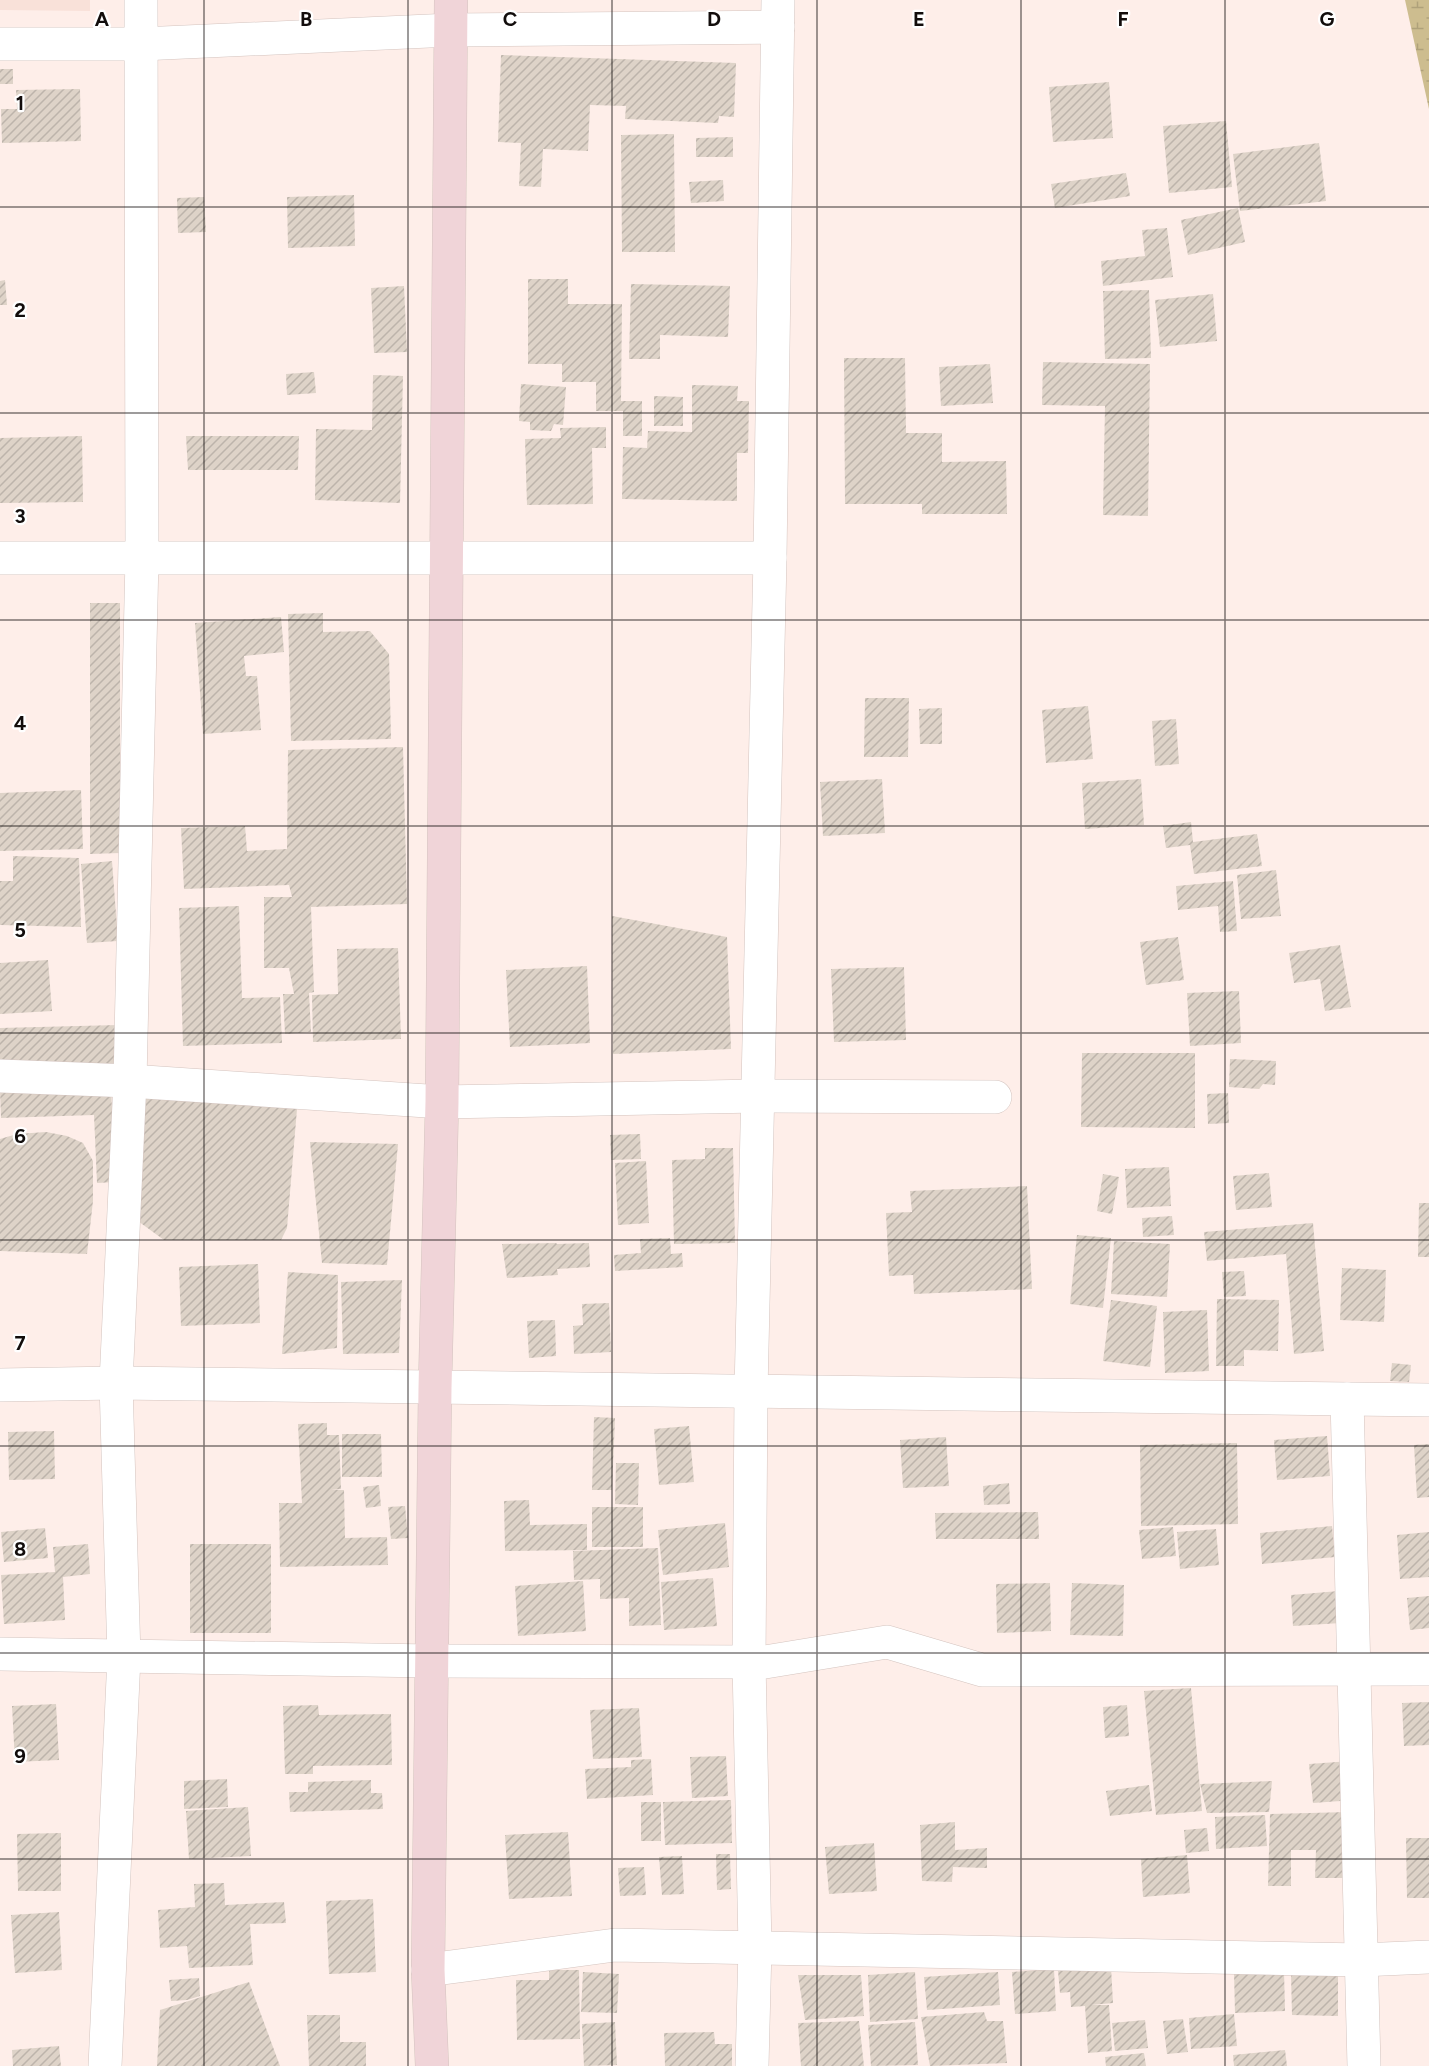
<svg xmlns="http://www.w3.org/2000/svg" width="1429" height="2066" viewBox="0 0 1429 2066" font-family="Figtree,sans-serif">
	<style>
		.built { fill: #f9e1d9 }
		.wetland { fill: url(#wetland-marsh) }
		.building { fill: url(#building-hatch) }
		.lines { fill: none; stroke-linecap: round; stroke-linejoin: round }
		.minor-casing { stroke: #d4c4bf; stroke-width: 34 }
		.secondary-casing { stroke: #d4c4bf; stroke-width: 34 }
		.minor { stroke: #fff; stroke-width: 33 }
		.secondary { stroke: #f0d4d8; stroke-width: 33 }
		.grid { fill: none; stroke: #120d0c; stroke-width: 1.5; stroke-opacity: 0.55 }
		.grid-label { font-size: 20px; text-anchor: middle; font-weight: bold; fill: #120d0c; stroke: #fff; stroke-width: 4.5; stroke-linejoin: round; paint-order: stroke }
	</style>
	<defs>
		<pattern id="wetland-marsh" width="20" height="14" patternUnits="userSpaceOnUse" patternTransform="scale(1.5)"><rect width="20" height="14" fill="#cdbd8f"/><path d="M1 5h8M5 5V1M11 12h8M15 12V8" fill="none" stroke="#afa17a"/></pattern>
		<pattern id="building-hatch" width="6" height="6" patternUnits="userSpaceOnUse" patternTransform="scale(1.5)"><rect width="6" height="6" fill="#ded3c8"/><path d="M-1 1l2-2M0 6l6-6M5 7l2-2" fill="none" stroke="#bdb4ab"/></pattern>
	</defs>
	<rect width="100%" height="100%" fill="#feeee9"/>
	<polygon class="built" points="0,0 90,0 90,11 0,10"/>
	<polygon class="wetland" points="1405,0 1429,0 1429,109"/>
	<g class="building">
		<polygon points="501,55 736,63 734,117 719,116 718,123 625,119 626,106 590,105 588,151 543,149 541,187 519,186 521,143 498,142"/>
		<rect x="0" y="69" width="13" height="15"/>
		<polygon points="1109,82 1113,138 1053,142 1049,87"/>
		<polygon points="80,89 81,141 2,143 1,109 17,109 16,90"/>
		<polygon points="1226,121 1232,187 1169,193 1163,126"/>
		<polygon points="674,134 675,252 622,252 621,135"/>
		<polygon points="733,137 733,157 696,157 696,138"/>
		<polygon points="1319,143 1326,201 1240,211 1233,154"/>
		<polygon points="1126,173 1130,196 1055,208 1051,184"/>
		<polygon points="723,180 724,201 691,203 689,182"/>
		<polygon points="354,195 355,246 288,248 287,197"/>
		<polygon points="204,197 206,232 178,233 177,198"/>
		<polygon points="1238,208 1245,242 1188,255 1181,220"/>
		<polygon points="1167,228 1173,277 1103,286 1101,261 1145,256 1142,230"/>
		<polygon points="528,279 568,279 568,304 622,304 621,401 642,401 642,436 623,436 623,411 596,411 596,382 562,382 562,364 528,364"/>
		<polygon points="5,280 7,305 0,305 0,281"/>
		<polygon points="631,284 730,286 728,337 660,335 660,359 629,359"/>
		<polygon points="404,286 407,352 374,353 371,288"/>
		<polygon points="1149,290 1151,358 1105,359 1103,291"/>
		<polygon points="1213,294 1217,341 1160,347 1155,300"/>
		<polygon points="844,358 905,358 906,433 942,433 942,462 1006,461 1007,514 922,514 922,504 845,504"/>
		<polygon points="1043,362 1150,364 1148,516 1103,515 1105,406 1042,405"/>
		<polygon points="990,364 993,403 941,406 939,367"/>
		<polygon points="314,372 316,393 287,395 286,374"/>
		<polygon points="373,375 403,376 400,503 315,500 316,429 372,430"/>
		<polygon points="521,384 566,387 563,425 554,424 551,431 530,430 530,422 519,421"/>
		<polygon points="692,385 738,386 737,401 749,401 748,453 737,453 737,501 622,499 623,447 647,448 648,431 692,432"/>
		<polygon points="654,396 683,397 683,426 654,426"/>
		<polygon points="606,427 606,448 592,448 593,504 527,505 525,439 561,438 560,428"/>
		<polygon points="82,436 83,502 0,503 0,438"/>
		<polygon points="186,436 299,436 298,470 188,470"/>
		<polygon points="90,603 120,603 120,853 90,854"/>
		<polygon points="323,613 323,632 370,631 389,654 391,739 291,741 288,614"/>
		<polygon points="281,617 284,652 244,656 246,676 257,676 261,730 203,734 195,623"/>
		<polygon points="865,698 909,698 908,757 864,757"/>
		<polygon points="1088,706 1093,759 1046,763 1042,710"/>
		<polygon points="942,708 942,744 920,744 919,709"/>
		<polygon points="1176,719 1179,764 1155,766 1152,721"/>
		<polygon points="403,747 407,904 311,907 314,992 309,993 311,1032 285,1034 283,994 294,994 289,968 264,968 264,897 292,897 289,885 184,889 181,828 245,826 247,851 287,849 288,750"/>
		<polygon points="882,779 885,833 823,836 820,782"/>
		<polygon points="1141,779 1144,825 1085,829 1082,783"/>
		<polygon points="81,790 83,849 0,851 0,793"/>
		<polygon points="1191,822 1193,842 1257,834 1262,866 1194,874 1190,845 1166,848 1163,826"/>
		<polygon points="13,856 79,858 81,927 0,925 0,881 13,881"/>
		<polygon points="112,861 118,941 87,943 81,864"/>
		<polygon points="1276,870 1281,916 1241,919 1237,875"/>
		<polygon points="1233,881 1237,931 1220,932 1218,906 1178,910 1176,886"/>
		<polygon points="239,906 242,998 280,997 282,1043 183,1046 179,908"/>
		<polygon points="612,916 727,937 731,1049 613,1054"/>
		<polygon points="1178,937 1184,980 1146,985 1140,942"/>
		<polygon points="1340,945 1351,1007 1325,1011 1320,979 1294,983 1289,953"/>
		<polygon points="398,948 401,1039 313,1042 312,995 338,994 337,949"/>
		<polygon points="48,960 52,1011 0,1014 0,963"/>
		<polygon points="587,966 590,1043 510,1047 506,970"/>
		<polygon points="904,967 906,1040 834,1042 831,969"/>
		<polygon points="1239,991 1241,1043 1190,1046 1187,993"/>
		<polygon points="118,1025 118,1065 0,1067 0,1028"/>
		<polygon points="1082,1053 1195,1053 1195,1128 1081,1127"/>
		<polygon points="1230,1059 1276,1061 1275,1085 1263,1084 1259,1089 1229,1087"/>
		<polygon points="111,1086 115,1182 97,1183 94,1115 1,1118 0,1090"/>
		<polygon points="1228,1093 1229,1123 1208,1124 1207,1094"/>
		<polygon points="141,1096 297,1109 287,1228 281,1240 164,1240 131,1216"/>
		<polygon points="46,1132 67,1136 83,1143 93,1161 93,1201 87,1254 0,1251 0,1139 17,1134"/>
		<polygon points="640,1134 641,1159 611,1160 610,1135"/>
		<polygon points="310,1142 398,1144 387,1265 322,1263"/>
		<polygon points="705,1148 733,1148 735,1243 674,1244 672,1160 705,1159"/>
		<polygon points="646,1161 649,1223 618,1225 615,1163"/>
		<polygon points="1169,1167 1171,1206 1127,1208 1125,1169"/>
		<polygon points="1269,1173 1272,1207 1236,1210 1233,1176"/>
		<polygon points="1103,1174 1119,1177 1112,1214 1097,1211"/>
		<polygon points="1027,1186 1032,1289 914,1294 913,1275 889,1276 886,1213 912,1212 910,1191"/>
		<polygon points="1419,1203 1429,1203 1429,1257 1418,1257"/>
		<polygon points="1172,1216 1174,1235 1143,1237 1142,1218"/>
		<polygon points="1313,1223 1324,1351 1294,1354 1286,1254 1207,1261 1204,1232"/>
		<polygon points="1077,1235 1111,1238 1103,1308 1070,1304"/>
		<polygon points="670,1238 671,1254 682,1253 683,1267 615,1271 614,1255 641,1253 640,1239"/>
		<polygon points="1114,1241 1170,1244 1167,1297 1111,1294"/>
		<polygon points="557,1243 556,1244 589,1243 590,1267 557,1269 558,1275 507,1278 502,1244"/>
		<polygon points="258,1264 260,1323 181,1326 179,1267"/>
		<polygon points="1342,1268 1386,1270 1384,1322 1340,1320"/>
		<polygon points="1244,1271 1246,1296 1224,1297 1222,1272"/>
		<polygon points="288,1272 338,1275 337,1348 282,1354"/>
		<polygon points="402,1280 399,1353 343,1354 341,1282"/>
		<polygon points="1217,1299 1279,1300 1278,1351 1244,1350 1244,1366 1216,1366"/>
		<polygon points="1111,1300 1157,1306 1150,1367 1103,1361"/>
		<polygon points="609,1303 611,1352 574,1354 573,1326 583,1325 582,1304"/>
		<polygon points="1207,1310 1209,1371 1165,1373 1163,1312"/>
		<polygon points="555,1320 556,1356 529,1358 527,1321"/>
		<polygon points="1392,1363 1411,1365 1409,1382 1390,1381"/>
		<polygon points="594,1417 615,1418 612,1490 592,1490"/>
		<polygon points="327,1423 327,1435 339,1435 341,1489 331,1490 344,1490 345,1538 387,1537 388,1565 280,1567 279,1503 302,1503 298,1424"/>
		<polygon points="689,1426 694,1482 659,1485 654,1429"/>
		<polygon points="54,1431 55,1479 9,1480 8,1432"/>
		<polygon points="342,1434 381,1434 382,1477 342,1477"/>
		<polygon points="1327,1436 1330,1476 1277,1480 1274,1440"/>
		<polygon points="946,1437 949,1486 903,1488 900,1440"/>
		<polygon points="1237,1443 1238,1524 1141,1526 1140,1445"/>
		<polygon points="1429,1444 1429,1497 1417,1498 1414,1445"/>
		<polygon points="616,1463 639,1463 638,1505 615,1504"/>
		<polygon points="1009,1483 1010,1504 984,1505 983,1486"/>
		<polygon points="379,1485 381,1506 366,1508 363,1487"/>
		<polygon points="529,1500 530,1525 587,1524 587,1550 505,1551 504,1501"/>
		<polygon points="405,1506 408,1538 391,1539 388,1507"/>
		<rect x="592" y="1507" width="51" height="40"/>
		<polygon points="1038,1512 1039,1539 936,1539 935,1513"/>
		<polygon points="725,1523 729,1567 663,1575 658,1530"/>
		<polygon points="1332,1526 1335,1557 1262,1564 1260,1533"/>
		<polygon points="1173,1527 1176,1556 1142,1559 1139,1530"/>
		<polygon points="45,1528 48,1558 4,1562 1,1532"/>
		<polygon points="1216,1529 1219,1565 1180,1569 1177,1532"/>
		<polygon points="1429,1532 1429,1577 1400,1579 1397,1535"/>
		<polygon points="88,1544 90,1574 63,1577 65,1620 4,1624 1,1575 55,1572 53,1547"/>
		<rect x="190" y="1544" width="81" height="89"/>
		<polygon points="658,1548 661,1625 629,1626 629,1598 600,1599 600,1579 574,1580 573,1551"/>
		<polygon points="713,1578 717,1626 664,1630 661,1582"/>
		<polygon points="583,1581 586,1631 518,1636 515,1586"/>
		<polygon points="1050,1583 1051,1631 997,1633 996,1584"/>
		<polygon points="1072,1583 1124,1585 1123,1636 1070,1635"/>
		<polygon points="1339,1591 1341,1623 1293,1626 1291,1595"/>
		<polygon points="1429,1596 1429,1628 1410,1630 1407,1598"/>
		<polygon points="1191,1688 1202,1811 1156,1815 1144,1691"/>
		<polygon points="1429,1702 1429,1745 1404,1746 1402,1703"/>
		<polygon points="56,1704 59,1760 15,1762 12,1706"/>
		<polygon points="318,1705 319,1715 391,1714 392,1765 313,1766 313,1774 285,1774 283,1706"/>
		<polygon points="1127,1705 1129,1736 1105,1738 1103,1707"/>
		<polygon points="639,1708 642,1757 593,1759 590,1710"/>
		<polygon points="726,1756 728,1796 692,1798 690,1757"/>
		<polygon points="651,1759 653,1795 587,1799 585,1769 631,1767 631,1760"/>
		<polygon points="1351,1761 1354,1800 1313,1803 1309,1764"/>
		<polygon points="227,1779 228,1807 184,1809 184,1781"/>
		<polygon points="371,1780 371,1793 382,1793 383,1809 290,1812 289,1792 308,1792 308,1782"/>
		<polygon points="1272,1781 1269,1812 1207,1813 1200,1784"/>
		<polygon points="1149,1785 1152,1811 1110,1816 1106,1791"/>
		<polygon points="731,1800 732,1843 665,1845 663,1802"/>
		<rect x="641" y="1802" width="20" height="39"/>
		<polygon points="248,1807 251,1856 189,1859 186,1811"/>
		<polygon points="1349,1812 1349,1878 1315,1878 1316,1850 1291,1850 1291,1886 1268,1886 1270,1814"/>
		<polygon points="1265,1815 1267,1846 1216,1849 1215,1817"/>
		<polygon points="955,1822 955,1850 987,1848 987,1868 953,1867 952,1882 922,1881 920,1825"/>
		<polygon points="1207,1828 1209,1851 1186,1853 1184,1830"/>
		<polygon points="568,1832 572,1896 509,1899 505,1835"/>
		<polygon points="61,1833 61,1891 18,1891 17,1834"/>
		<polygon points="1406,1838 1429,1838 1429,1898 1407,1898"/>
		<polygon points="874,1843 877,1891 829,1894 825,1847"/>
		<polygon points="716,1854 730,1854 731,1889 717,1890"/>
		<polygon points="1187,1855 1190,1893 1143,1897 1141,1859"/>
		<polygon points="682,1856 684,1894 662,1895 659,1857"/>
		<polygon points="644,1867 646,1895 620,1896 618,1868"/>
		<polygon points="224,1883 225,1905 284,1902 286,1923 250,1924 253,1965 189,1968 187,1946 160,1948 158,1910 195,1907 194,1884"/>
		<polygon points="373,1899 376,1972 329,1974 326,1901"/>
		<polygon points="59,1912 62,1970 15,1973 11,1915"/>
		<polygon points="1111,1967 1113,2003 1091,2005 1109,2005 1112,2051 1088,2053 1085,2006 1071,2007 1070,1992 1060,1993 1058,1971"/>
		<polygon points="1054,1969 1056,2011 1015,2014 1012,1972"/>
		<polygon points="549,1970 579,1970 580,2039 517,2040 516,1980 549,1980"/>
		<polygon points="1284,1971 1285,2011 1235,2013 1234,1972"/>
		<polygon points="583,1972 619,1974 617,2013 581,2012"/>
		<polygon points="915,1972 918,2019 870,2022 868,1975"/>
		<polygon points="998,1972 1000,2005 927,2010 924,1977"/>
		<polygon points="1291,1974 1338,1974 1338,2016 1292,2015"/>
		<polygon points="798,1975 861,1975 864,2016 805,2020"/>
		<polygon points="199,1978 200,1996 187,2000 171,2001 169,1980"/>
		<polygon points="249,1982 280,2066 157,2066 160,2010"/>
		<polygon points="984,2012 987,2021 1003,2021 1007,2063 930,2066 921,2017"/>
		<polygon points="1234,2014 1237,2046 1191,2049 1189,2018"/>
		<polygon points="307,2015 340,2015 340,2042 366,2042 366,2066 309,2066"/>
		<polygon points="1183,2019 1188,2052 1167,2054 1163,2021"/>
		<polygon points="1145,2020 1148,2048 1115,2051 1112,2023"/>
		<polygon points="859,2021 864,2066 801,2066 798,2023"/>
		<polygon points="615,2022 617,2065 584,2066 582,2024"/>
		<polygon points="915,2022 918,2065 871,2066 868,2025"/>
		<polygon points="714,2032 715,2044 732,2044 732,2066 665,2066 664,2033"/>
		<polygon points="59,2046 61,2066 13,2066 12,2050"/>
		<polygon points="1285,2050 1287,2066 1234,2066 1233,2055"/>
		<polygon points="1144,2053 1146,2066 1106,2066 1105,2057"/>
	</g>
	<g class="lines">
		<g class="minor-casing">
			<g id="minor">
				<polyline points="0,44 141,44 451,30 778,27"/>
				<polyline points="0,558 770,558"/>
				<polyline points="0,1076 130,1081 442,1102 758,1096 995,1097"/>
				<polyline points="0,1385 116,1383 1429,1400"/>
				<polyline points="1347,1399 1364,2066"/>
				<polyline points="0,1654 431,1661 765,1662 887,1642 982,1670 1429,1669"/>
				<polyline points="428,1970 615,1945 1361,1960 1429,1957"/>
				<polyline points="105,2066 124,1657 116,1383 130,1081 142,558 141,0"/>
				<polyline points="752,2066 755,1947 749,1662 751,1392 770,558 778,0"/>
			</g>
		</g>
		<g class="secondary-casing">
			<polyline id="secondary" points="432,2066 428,1970 435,1388 442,1102 451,0"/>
		</g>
		<use href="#minor" class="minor"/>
		<use href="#secondary" class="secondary"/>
	</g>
	<path class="grid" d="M 204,0 L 204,2066M 408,0 L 408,2066M 612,0 L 612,2066M 817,0 L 817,2066M 1021,0 L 1021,2066M 1225,0 L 1225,2066M 0,207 L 1429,207M 0,413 L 1429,413M 0,620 L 1429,620M 0,826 L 1429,826M 0,1033 L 1429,1033M 0,1240 L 1429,1240M 0,1446 L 1429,1446M 0,1653 L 1429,1653M 0,1859 L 1429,1859"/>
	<g class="grid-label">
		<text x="102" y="26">A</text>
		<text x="306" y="26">B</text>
		<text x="510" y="26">C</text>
		<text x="714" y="26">D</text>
		<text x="919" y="26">E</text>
		<text x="1123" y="26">F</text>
		<text x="1327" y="26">G</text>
		<text x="20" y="110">1</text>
		<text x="20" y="317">2</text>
		<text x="20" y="523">3</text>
		<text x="20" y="730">4</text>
		<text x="20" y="937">5</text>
		<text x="20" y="1143">6</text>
		<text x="20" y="1350">7</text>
		<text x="20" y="1556">8</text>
		<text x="20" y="1763">9</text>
	</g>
</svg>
